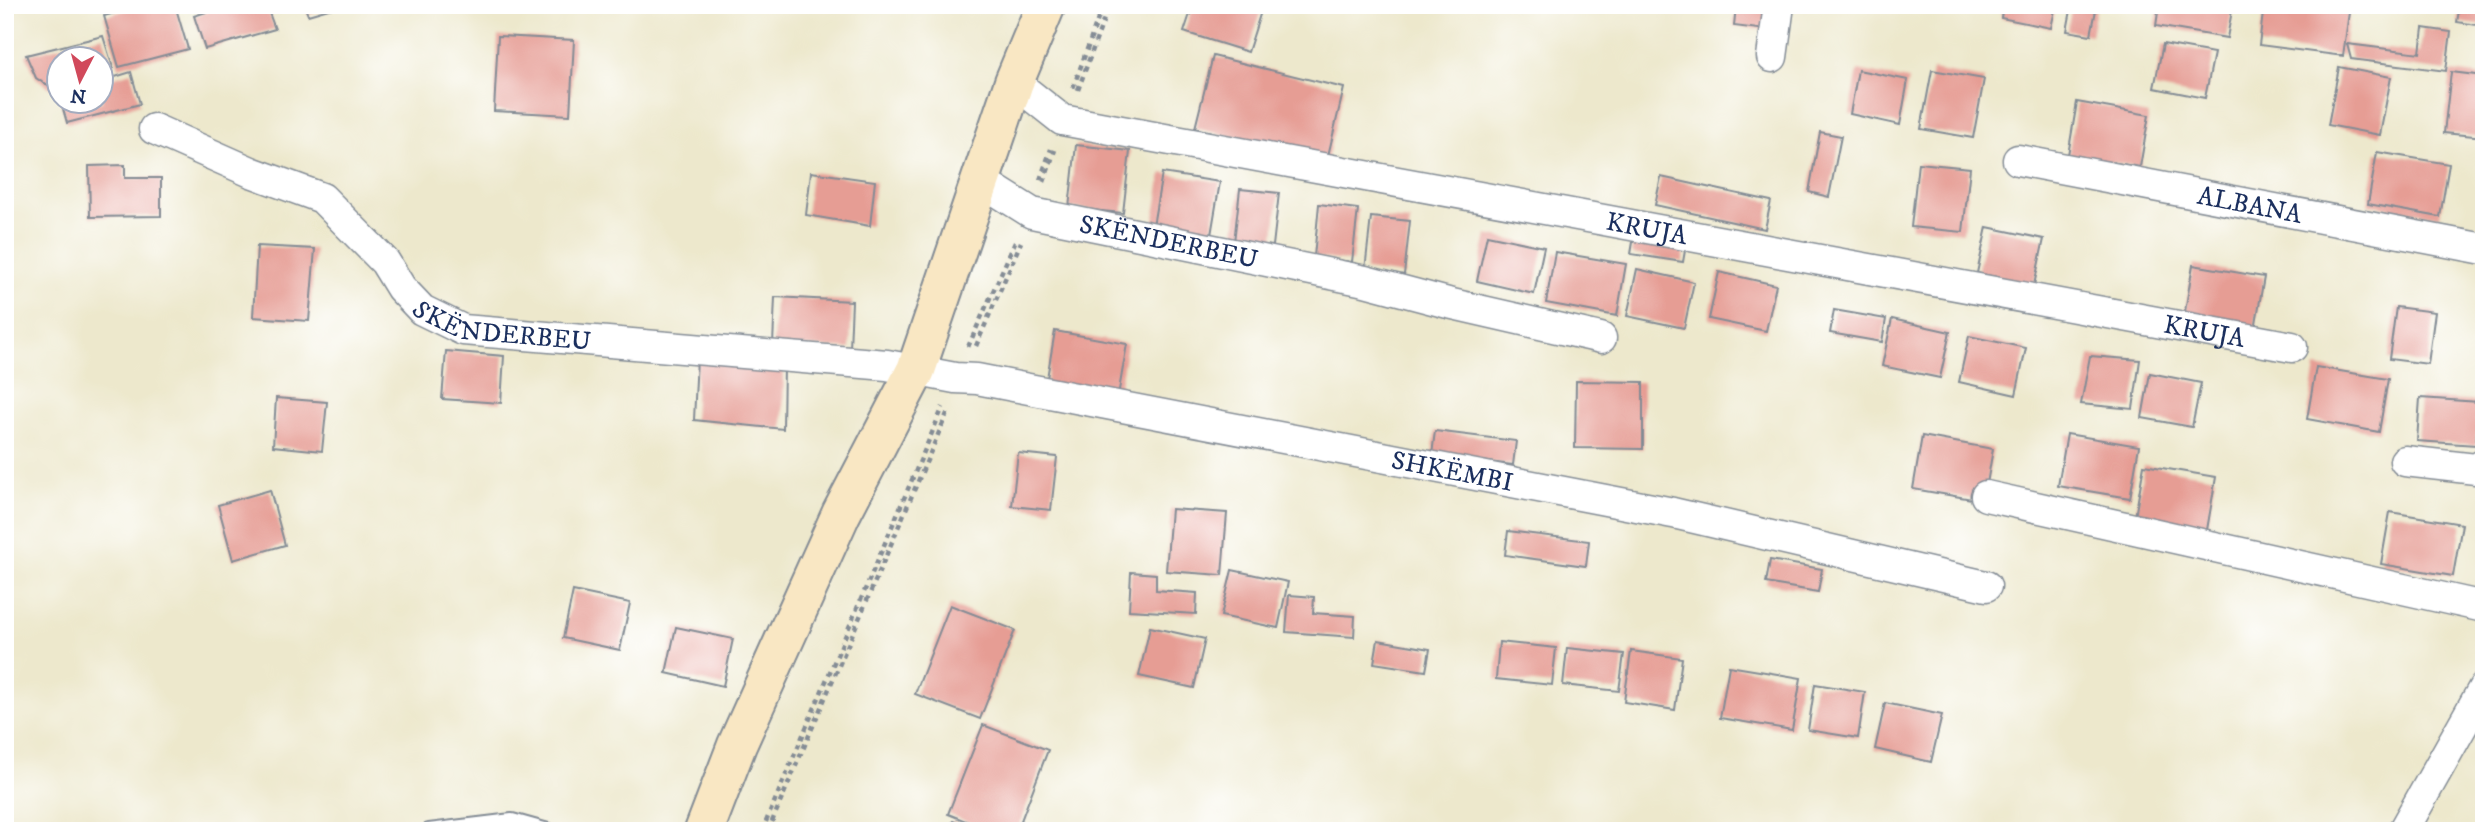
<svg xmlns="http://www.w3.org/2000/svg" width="2489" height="836" viewBox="0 0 2489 836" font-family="'IM FELL DW Pica',serif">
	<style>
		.building { fill: #e69d94 }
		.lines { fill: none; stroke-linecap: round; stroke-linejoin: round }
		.lane-casing { stroke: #848c95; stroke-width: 18 }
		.street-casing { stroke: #848c95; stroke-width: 33 }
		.secondary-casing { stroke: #848c95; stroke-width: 42 }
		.path { stroke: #848c95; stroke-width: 4.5; stroke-dasharray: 5 5; stroke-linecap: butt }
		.lane { stroke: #fff; stroke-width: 14 }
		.street { stroke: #fff; stroke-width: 30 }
		.secondary { stroke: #f9e7c3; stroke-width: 38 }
		.labels { text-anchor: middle; stroke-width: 7; stroke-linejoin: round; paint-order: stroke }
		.street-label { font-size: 26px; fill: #1b2f5e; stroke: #fff }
	</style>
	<rect width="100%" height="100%" fill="#fff"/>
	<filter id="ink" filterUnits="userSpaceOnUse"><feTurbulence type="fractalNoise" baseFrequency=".0143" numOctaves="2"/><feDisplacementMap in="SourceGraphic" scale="14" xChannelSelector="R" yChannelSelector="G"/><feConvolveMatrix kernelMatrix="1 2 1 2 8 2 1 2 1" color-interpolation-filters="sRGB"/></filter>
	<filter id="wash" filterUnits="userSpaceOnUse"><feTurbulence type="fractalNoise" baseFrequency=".00686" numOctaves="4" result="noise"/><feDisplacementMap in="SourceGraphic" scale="28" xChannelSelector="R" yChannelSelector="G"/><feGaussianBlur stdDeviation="1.57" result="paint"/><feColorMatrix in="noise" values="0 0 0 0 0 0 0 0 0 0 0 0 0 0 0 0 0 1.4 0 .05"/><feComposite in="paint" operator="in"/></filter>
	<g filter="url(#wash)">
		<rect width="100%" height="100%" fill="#ede8cc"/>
		<g id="blocks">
			<g class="building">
				<polygon points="144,5 175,5 188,49 119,67 104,16"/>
				<polygon points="227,5 266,5 275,29 205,49 194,16"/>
				<polygon points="304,5 339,5 339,6 308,15"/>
				<polygon points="1193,5 1263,5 1248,52 1184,32"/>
				<polygon points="1736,5 1769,5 1766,30 1734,26"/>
				<polygon points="2003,5 2056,5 2051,28 2001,18"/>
				<polygon points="2072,5 2097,5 2091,35 2067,31"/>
				<polygon points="2159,5 2233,5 2227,38 2156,26"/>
				<polygon points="2264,5 2350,5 2343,56 2259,45"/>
				<polygon points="2460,5 2484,5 2484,26 2457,22"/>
				<polygon points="2423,28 2451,32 2446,71 2351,59 2347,44 2420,53"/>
				<polygon points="103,36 113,68 102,74 102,60 60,60 60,94 36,78 26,55"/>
				<polygon points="498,36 574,40 570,115 494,111"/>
				<polygon points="2163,44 2214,53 2205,98 2154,88"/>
				<polygon points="1213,56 1344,88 1327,160 1195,128"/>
				<polygon points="2339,67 2391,77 2380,135 2328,125"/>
				<polygon points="1858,70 1908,80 1900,125 1850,114"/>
				<polygon points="1932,70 1984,79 1973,138 1921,129"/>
				<polygon points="131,72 140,104 67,123 61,102 102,102 102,81"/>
				<polygon points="2451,72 2484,76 2484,137 2444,133"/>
				<polygon points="2077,102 2149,115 2140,167 2068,155"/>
				<polygon points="1820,132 1841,136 1829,197 1809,192"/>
				<polygon points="1076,145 1130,151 1123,213 1069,208"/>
				<polygon points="2377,152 2449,164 2440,217 2368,204"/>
				<polygon points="1918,163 1970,168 1963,232 1911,227"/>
				<polygon points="125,165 125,178 161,178 161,216 90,217 89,166"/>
				<polygon points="811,172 875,181 870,226 806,215"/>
				<polygon points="1162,173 1220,182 1211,235 1153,226"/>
				<polygon points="1661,177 1771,201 1765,229 1655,205"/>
				<polygon points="1240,189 1279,193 1273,246 1234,242"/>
				<polygon points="1319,204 1358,209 1352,262 1314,257"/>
				<polygon points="1371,217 1410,221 1404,275 1365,270"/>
				<polygon points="1987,227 2044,239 2034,285 1977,273"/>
				<polygon points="1635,230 1687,239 1683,262 1631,254"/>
				<polygon points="1487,235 1544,247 1534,294 1477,281"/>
				<polygon points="257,246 315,249 309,321 253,317"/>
				<polygon points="1555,252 1626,264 1617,316 1546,303"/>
				<polygon points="2193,265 2264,277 2255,329 2184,317"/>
				<polygon points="1637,269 1694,282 1684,328 1627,316"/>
				<polygon points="1719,272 1776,285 1766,331 1709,319"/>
				<polygon points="775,297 852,301 850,349 773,345"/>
				<polygon points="2396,307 2435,312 2428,364 2389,359"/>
				<polygon points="1834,310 1886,319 1882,342 1830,333"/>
				<polygon points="1892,319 1950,332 1940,378 1882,366"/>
				<polygon points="1055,331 1127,344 1118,396 1046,384"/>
				<polygon points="1969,336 2026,348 2016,395 1959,382"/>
				<polygon points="446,351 504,356 501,403 442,399"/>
				<polygon points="2090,356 2140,360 2133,409 2081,404"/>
				<polygon points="697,358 784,365 783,429 694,420"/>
				<polygon points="2316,367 2388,379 2379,432 2307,419"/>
				<polygon points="2150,373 2201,383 2192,427 2142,418"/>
				<polygon points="1576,381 1643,382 1643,449 1575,448"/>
				<polygon points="276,398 327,402 322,451 273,446"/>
				<polygon points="2420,398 2479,402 2476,445 2417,441"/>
				<polygon points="1435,431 1516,441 1513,465 1432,455"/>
				<polygon points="2067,434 2139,446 2130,498 2058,486"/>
				<polygon points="1922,436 1993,449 1984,501 1913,489"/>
				<polygon points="1018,453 1057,457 1051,510 1012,506"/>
				<polygon points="2144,465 2216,477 2207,530 2135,517"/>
				<polygon points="270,490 285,545 233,560 218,505"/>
				<polygon points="1171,509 1227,513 1222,575 1166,571"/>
				<polygon points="2390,512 2462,524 2453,576 2381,564"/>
				<polygon points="1508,531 1589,541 1586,566 1505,555"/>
				<polygon points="1770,560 1822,569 1818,592 1766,583"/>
				<polygon points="1232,570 1288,582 1278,628 1221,616"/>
				<polygon points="1131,572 1156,574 1156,590 1197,593 1196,614 1129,610"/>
				<polygon points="573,591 630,603 620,650 563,638"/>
				<polygon points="1289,595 1314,597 1313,613 1355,616 1354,637 1286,632"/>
				<polygon points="950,605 1015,630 980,719 915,694"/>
				<polygon points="676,627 733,639 723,686 666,673"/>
				<polygon points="1150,627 1205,639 1194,688 1139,676"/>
				<polygon points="1378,640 1430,649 1426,671 1374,663"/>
				<polygon points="1499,642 1556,648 1552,685 1496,679"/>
				<polygon points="1567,648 1624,654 1619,691 1563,685"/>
				<polygon points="1631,651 1682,658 1675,710 1624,702"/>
				<polygon points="1729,666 1801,678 1792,730 1720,718"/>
				<polygon points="1815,684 1865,692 1858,738 1808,730"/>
				<polygon points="1885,703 1942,715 1931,762 1875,749"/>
				<polygon points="983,725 1048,750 1017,831 991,831 948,814"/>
				<polygon points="953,821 975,831 948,831"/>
			</g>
		</g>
	</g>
	<g filter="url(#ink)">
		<use href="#blocks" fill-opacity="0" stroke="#848c95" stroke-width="2"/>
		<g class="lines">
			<g class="lane-casing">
				<polyline id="lane" points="429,831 512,821 548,831"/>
			</g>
			<g class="street-casing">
				<g id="street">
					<polyline points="1772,57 1779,5"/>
					<path id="s1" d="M 1014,82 L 1062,120 L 2292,347"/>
					<path id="s2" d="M 154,129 L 251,172 L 322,198 L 385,262 L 401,288 L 422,310 L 463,330 L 887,365 L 955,378 L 977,379 L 1673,513 L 1986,586"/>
					<path id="s3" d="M 2018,160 L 2484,249"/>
					<path id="s4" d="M 981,181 L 1032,213 L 1365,281 L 1448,303 L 1601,338"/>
					<polyline points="2405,461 2476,469 2484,464"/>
					<polyline points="1986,496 2484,607"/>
					<polyline points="2403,831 2484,687"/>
				</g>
			</g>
			<g class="secondary-casing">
				<polyline id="secondary" points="704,831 737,745 841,514 916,370 1014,82 1046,5"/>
			</g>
			<g class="path">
				<polyline points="1073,88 1103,5"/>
				<polyline points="1078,90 1109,5"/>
				<polyline points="1040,180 1051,149"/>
				<polyline points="1044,182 1055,150"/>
				<polyline points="976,346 1021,242"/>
				<polyline points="968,347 1016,240"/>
				<polyline points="762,831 943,407"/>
				<polyline points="768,831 949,409"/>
			</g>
			<use href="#lane" class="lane"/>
			<use href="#street" class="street"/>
			<use href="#secondary" class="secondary"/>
		</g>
	</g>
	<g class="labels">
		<g class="street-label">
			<text dy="9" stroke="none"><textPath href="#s3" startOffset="236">ALBANA</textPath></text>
			<text dy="9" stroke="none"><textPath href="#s1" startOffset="656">KRUJA</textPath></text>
			<text dy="9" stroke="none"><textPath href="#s4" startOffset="200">SKËNDERBEU</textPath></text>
			<text dy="9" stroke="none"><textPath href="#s2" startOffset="416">SKËNDERBEU</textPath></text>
			<text dy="9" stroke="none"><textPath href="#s1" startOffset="1223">KRUJA</textPath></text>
			<text dy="9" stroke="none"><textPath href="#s2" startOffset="1379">SHKËMBI</textPath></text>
		</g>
	</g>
	<rect width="2489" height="836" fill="none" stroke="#fff" stroke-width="28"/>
	<g transform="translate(80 80) rotate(186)"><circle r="33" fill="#ffffff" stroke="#a4acbf" stroke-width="2"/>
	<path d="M0-5L12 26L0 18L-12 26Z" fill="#d1495b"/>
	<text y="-10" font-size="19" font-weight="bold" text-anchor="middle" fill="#1b2f5e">N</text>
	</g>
</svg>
